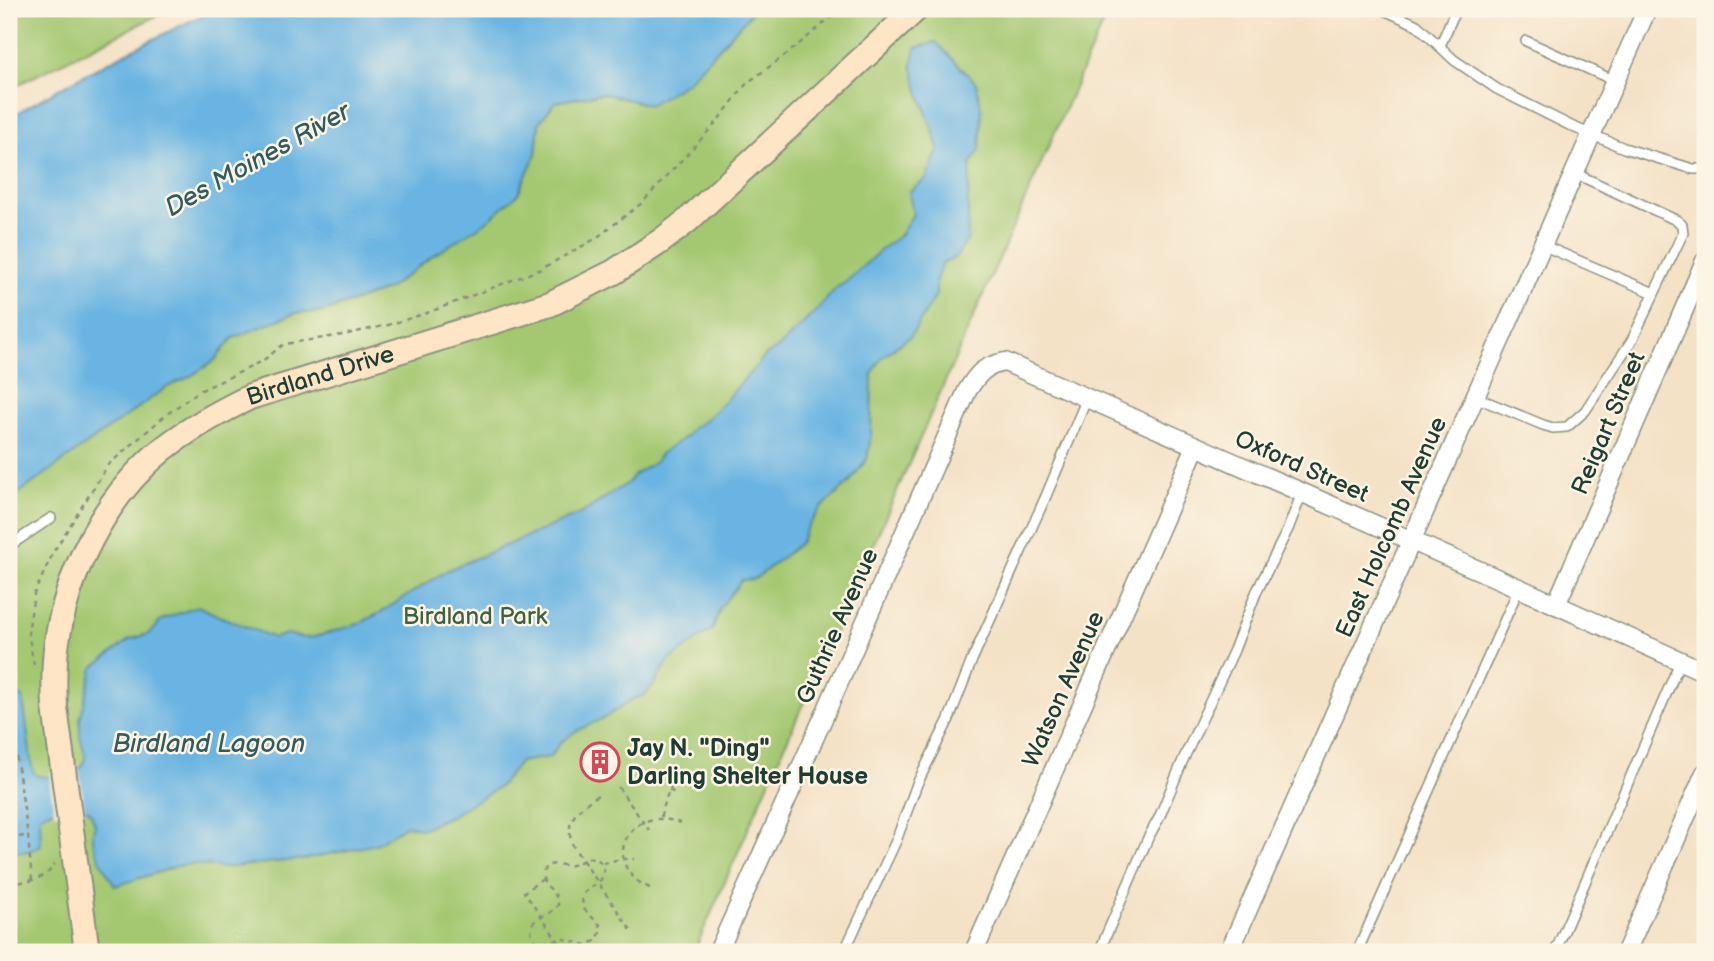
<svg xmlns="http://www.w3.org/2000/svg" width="1714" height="961" viewBox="0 0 1714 961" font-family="'Balsamiq Sans',sans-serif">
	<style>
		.green { fill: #a4c871; stroke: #628252; stroke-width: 2 }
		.water { fill: #69b4e2; stroke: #44788b; stroke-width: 2 }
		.pier { fill: #f4e2c7 }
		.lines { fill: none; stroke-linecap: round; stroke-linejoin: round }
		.lane-casing { stroke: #8a907e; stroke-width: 12 }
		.street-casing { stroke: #8a907e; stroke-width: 21 }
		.secondary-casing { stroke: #8a907e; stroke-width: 28 }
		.path { stroke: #8a907e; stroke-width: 2.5; stroke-dasharray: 5 5; stroke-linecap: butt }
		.lane { stroke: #fff; stroke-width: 9 }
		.street { stroke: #fff; stroke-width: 18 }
		.secondary { stroke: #fde5c5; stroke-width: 24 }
		.labels { text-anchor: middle; stroke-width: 5; stroke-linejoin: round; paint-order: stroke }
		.street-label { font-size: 24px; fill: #1f3d34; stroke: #fcf5e5 }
		.park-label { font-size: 24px; fill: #406043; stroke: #fcf5e5 }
		.poi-label { font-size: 24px; font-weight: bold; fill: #1f3d34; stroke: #fcf5e5; text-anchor: start }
		.water-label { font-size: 26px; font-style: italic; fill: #325b60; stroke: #fcf5e5 }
	</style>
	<rect width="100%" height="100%" fill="#fcf5e5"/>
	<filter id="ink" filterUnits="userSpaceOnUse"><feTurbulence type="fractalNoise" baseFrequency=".0143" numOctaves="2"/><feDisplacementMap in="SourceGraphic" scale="14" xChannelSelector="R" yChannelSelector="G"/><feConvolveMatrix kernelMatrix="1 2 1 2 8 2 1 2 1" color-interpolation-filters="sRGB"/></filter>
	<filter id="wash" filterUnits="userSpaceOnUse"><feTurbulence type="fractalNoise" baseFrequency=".00686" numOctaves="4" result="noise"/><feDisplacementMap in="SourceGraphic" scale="28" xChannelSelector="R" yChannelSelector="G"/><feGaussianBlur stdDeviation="1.57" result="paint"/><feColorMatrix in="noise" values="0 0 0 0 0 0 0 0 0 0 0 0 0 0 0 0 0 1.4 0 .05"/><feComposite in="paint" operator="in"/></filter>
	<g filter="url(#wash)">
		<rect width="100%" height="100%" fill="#f4e2c7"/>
		<g class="green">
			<polygon points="9,9 170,9 9,89"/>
			<polygon points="755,9 1109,9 694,952 9,952 9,500 167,387 190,376 214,361 233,338 295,313 324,312 388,289 431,257 536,154 539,123 555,102 603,93 649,105"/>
		</g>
		<g class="water">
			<path d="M 216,9 L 755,9 L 687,82 L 649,105 L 603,93 L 555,102 L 539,123 L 536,154 L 518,194 L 486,222 L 431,257 L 388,289 L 324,312 L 295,313 L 233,338 L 214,361 L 189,377 L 167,387 L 9,500 L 9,118 C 75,78 145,42 216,9 Z"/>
			<path d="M 936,42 L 976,83 L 982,112 L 980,150 L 971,163 L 968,199 L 968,239 L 956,257 L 942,264 L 936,280 L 936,295 L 911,336 L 882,357 L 872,374 L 871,436 L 867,459 L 849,483 L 820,509 L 807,528 L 800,543 L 755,579 L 742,580 L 720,608 L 713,629 L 669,661 L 655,683 L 645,695 L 633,699 L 606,717 L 576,731 L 560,743 L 550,757 L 520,762 L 499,787 L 452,815 L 422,829 L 407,825 L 376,844 L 305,859 L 222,868 L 193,864 L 178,866 L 115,886 C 106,870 86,842 95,825 L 90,811 C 77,806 50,807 40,816 L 41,844 L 39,847 L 25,852 L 16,851 L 9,854 L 9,695 L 19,695 L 23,698 L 32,767 L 34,773 L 38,776 L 48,777 L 79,769 L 84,764 L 85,755 L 80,737 L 80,719 L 93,668 L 129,640 L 148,634 L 156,627 L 161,620 L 198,606 L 219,616 L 274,638 L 287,634 L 304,638 L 314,637 L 358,624 L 378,614 L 448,570 L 582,513 L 629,482 L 634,475 L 655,462 L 660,454 L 685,437 L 693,427 L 703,422 L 722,404 L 767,354 L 777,349 L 817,310 L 836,288 L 846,282 L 884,247 L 900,235 L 913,214 L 909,192 L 926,179 L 939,148 L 918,89 L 912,65 L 916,48 Z"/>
		</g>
		<polygon class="pier" points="78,764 85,812 54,813 49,773"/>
	</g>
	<g filter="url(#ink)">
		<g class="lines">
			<g class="lane-casing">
				<g id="lane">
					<polyline points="1382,9 1417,25 1454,60 1497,89 1573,127 1624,148 1693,169 1705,169"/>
					<polyline points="1526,41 1615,81"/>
					<polyline points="1440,46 1456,9"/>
					<polyline points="1542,245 1654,293"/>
					<polyline points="1475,397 1543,425 1553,428 1567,427 1585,411 1632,340 1683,233 1682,225 1678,221 1574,173"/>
					<polyline points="9,546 51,518"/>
					<polyline points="9,592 9,598"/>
					<polyline points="844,952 896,841 917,784 949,719 972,660 1046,496 1087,398"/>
					<polyline points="1099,952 1148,838 1159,818 1183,760 1234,650 1256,593 1288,529 1302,493"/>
					<polyline points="1357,952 1519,588"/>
					<polyline points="1555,952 1680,662"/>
				</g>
			</g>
			<g class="street-casing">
				<g id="street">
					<polyline points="1556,605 1705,261"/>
					<path d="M 718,952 L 825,714 L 967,391 C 978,373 984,366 1005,362 L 1519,588 L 1705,672"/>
					<polyline points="974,952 1196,446"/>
					<polyline points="1229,952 1647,9"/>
					<polyline points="1626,952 1705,773"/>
				</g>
			</g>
			<g class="secondary-casing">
				<g id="secondary">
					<path id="s1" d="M 87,952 L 55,707 C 54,687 54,667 56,648 C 66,574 104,497 163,449 C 190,428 219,412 250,397 L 550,304 L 614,272 L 661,241 L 687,221 L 916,9"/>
				</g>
			</g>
			<g class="path">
				<polyline points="34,665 28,633 34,594 54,551 108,465 167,414 199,391 245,370 265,359 284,344 343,335 388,325 427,313 541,269 595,239 642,203 715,124 747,83 787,54 841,9"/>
				<polyline points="9,707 28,836 32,881"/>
				<polyline points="618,787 649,830"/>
				<polyline points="669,790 678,794"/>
				<path d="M 598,795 C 577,809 562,822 574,848 L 633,933"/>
				<polyline points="661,817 662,808 678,770 686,774"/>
				<polyline points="9,838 26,836"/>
				<path d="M 588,858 C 597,857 603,862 604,871 L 601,880 L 585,892 L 582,900 L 584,909 L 600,925 L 600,933 L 597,940 L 587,945 C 579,944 572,940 564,939 C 553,938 524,952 533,923 C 541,914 552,915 558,905 C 558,889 542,888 543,875 C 544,858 562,867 572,865 C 577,864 583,860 588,858 Z"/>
				<polyline points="603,863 621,859 634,859"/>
				<polyline points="543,879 524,892 565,951 576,943"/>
				<path d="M 9,883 C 27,882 44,881 55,864"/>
				<path d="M 650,888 C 599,867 626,802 680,823"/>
			</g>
			<use href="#lane" class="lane"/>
			<use href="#street" class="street"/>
			<use href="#secondary" class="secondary"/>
		</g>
	</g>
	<defs>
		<g id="building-ring" transform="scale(2.0125)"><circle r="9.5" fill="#fcf5e5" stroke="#d1495b" stroke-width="1.5"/><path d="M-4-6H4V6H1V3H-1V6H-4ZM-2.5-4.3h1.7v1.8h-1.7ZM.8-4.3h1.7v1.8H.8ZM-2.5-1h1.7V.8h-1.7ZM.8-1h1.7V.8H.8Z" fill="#d1495b"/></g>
	</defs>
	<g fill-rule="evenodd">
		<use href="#building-ring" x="600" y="762"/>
	</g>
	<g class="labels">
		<g class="street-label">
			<text dy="8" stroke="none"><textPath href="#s1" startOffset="712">Birdland Drive</textPath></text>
			<text transform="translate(1608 423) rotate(-67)" y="8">Reigart Street</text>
			<text transform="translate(1302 466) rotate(24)" y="8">Oxford Street</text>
			<text transform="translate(1391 527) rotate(-66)" y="8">East Holcomb Avenue</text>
			<text transform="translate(837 626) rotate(-66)" y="8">Guthrie Avenue</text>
			<text transform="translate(1063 689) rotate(-66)" y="8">Watson Avenue</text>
		</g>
		<g class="park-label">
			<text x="475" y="624">Birdland Park</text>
		</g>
		<g class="poi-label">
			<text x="627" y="756">Jay N. "Ding"<tspan x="627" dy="28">Darling Shelter House</tspan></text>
		</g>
		<g class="water-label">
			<text transform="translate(257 159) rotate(-29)" y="9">Des Moines River</text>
			<text x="209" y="752">Birdland Lagoon</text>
		</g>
	</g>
	<rect width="1714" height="961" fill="none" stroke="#fcf5e5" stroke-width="35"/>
</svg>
